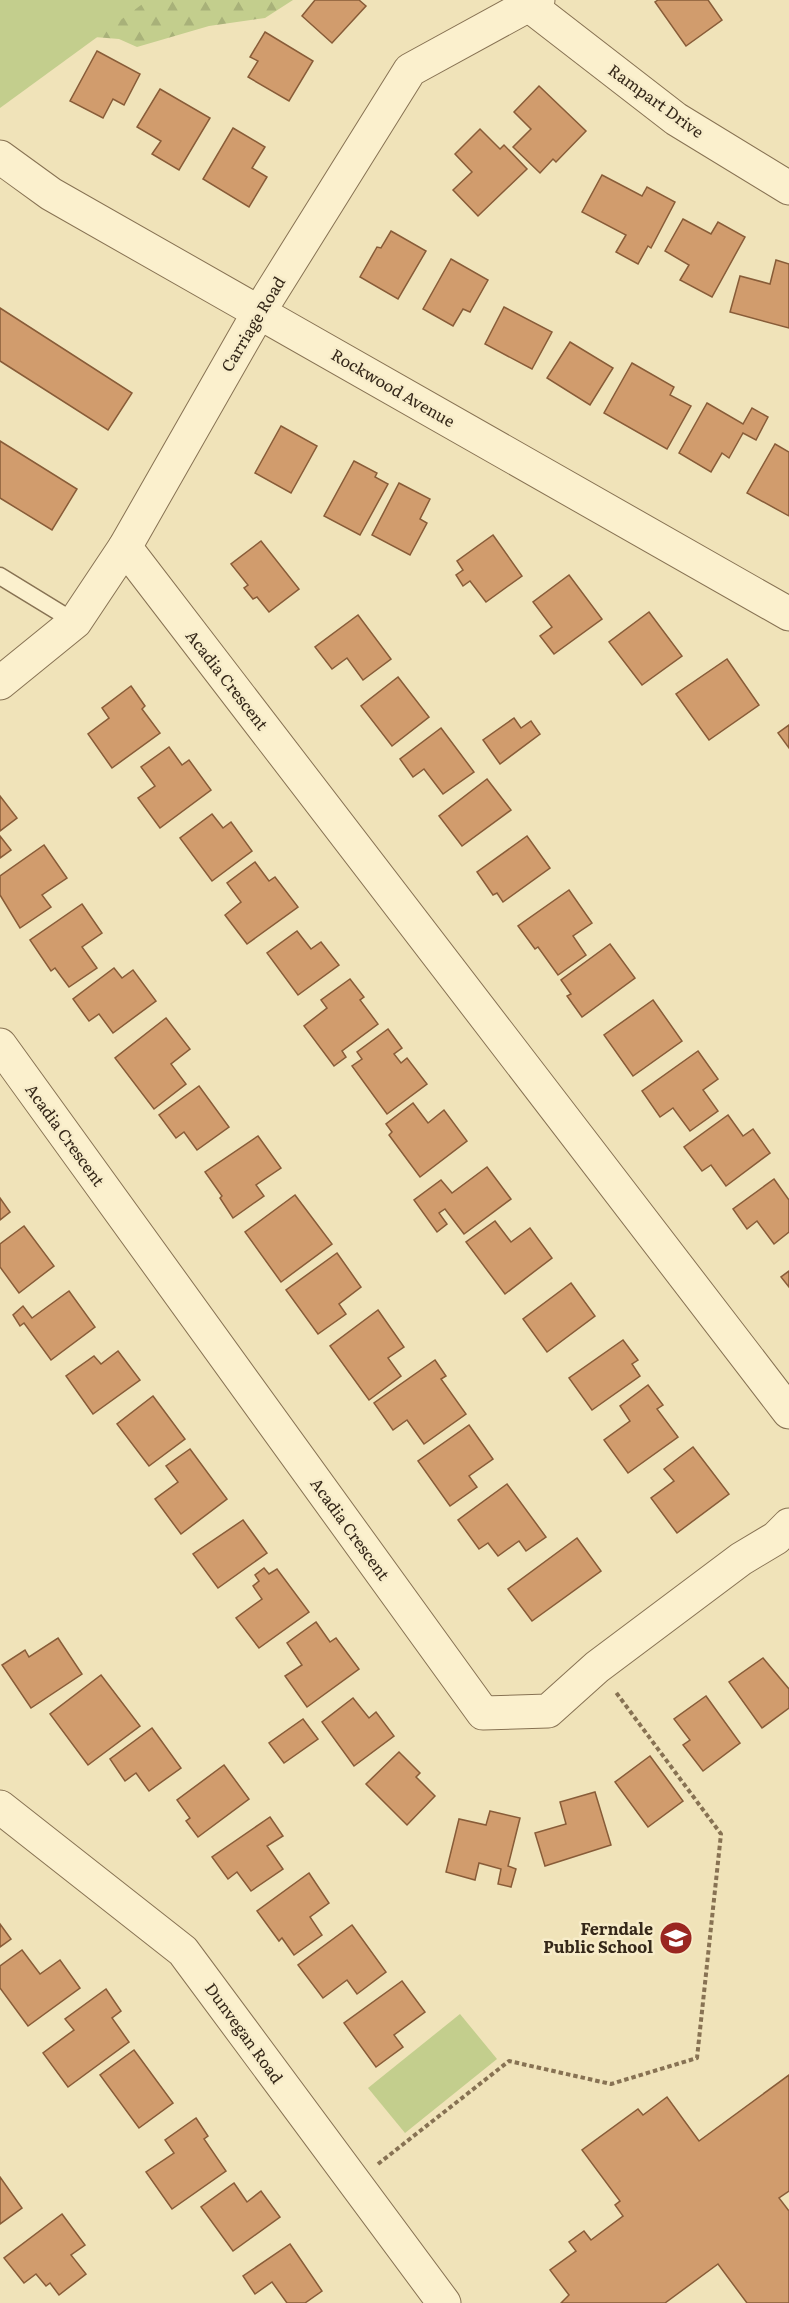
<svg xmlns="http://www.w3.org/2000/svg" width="789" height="2303" viewBox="0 0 789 2303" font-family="Literata,serif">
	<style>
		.forest { fill: url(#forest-firs) }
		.green { fill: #c3ce8d }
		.building { fill: #d19c6d; stroke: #885c38; stroke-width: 1.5 }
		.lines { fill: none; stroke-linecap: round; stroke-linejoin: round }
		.service-casing { stroke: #877253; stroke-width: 19 }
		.minor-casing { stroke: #877253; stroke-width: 35 }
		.tertiary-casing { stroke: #877253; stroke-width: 35 }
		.path { stroke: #877253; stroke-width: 4; stroke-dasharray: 4.5 3; stroke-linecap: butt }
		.service { stroke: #fbf0cd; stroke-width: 16 }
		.minor { stroke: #fbf0cd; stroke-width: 33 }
		.tertiary { stroke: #fbf0cd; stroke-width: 33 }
		.labels { text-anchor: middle; stroke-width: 5; stroke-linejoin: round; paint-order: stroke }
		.street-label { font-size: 16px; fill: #352819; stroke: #f7ecc9 }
		.poi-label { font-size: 16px; font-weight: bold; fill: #352819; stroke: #f7ecc9; text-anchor: end }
	</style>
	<defs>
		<pattern id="forest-firs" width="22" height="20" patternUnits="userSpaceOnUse" patternTransform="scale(1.5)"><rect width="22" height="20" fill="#c3ce8d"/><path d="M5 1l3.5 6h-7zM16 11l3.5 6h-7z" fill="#a8b179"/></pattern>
	</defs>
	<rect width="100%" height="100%" fill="#f0e3b9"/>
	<polygon class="forest" points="57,0 293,0 265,18 209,26 137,47 119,39 70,35"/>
	<g class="green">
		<polygon points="0,0 148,0 0,108"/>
		<polygon points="460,2014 497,2059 405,2133 368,2088"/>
	</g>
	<g class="building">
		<polygon points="315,0 359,0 366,6 332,43 302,16"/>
		<polygon points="658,0 708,0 722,20 686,46 655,2"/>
		<polygon points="265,32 313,61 289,101 248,77 258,61 250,57"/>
		<polygon points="97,51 140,74 124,105 113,99 103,118 70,101"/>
		<polygon points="539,86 586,131 556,162 553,159 540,173 513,147 531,129 514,112"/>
		<polygon points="160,89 210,118 179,170 152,154 161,141 137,127"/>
		<polygon points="233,128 265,147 252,168 267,177 249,207 203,179"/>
		<polygon points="480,129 500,149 504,145 527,169 478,216 453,190 472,172 455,154"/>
		<polygon points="602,175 642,196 647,187 675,202 651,248 648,246 638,264 616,252 626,235 582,212"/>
		<polygon points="683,219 711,234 718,222 745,237 712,297 680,280 689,265 665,251"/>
		<polygon points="391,231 426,251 398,299 360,277 377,247 381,248"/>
		<polygon points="451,259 488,280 470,312 463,309 453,326 423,309"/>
		<polygon points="776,260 789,264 789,328 730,312 740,276 770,284"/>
		<polygon points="504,307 552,332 532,369 485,344"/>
		<polygon points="0,308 132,393 108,430 0,361"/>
		<polygon points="570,342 613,368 590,405 547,378"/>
		<polygon points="632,363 674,387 670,395 691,406 667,449 604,413"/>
		<polygon points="707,403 743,424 752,408 768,417 756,440 743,433 729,458 722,453 711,472 679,453"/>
		<polygon points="281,426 317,446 291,493 255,473"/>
		<polygon points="0,441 77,489 52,530 0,498"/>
		<polygon points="775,444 789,452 789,516 747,493"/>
		<polygon points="354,461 377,473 375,477 388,484 360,535 324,516"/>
		<polygon points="399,483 430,499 420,519 427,523 410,555 372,535"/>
		<polygon points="493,535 522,576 486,602 470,581 463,586 456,575 463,570 457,561"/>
		<polygon points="261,541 299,589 269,612 257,597 253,599 244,588 248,585 231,564"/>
		<polygon points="569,575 602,619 554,654 540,636 552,627 533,602"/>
		<polygon points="649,612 682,656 642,685 609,642"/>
		<polygon points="358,615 391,659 363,680 347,658 332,669 315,647"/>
		<polygon points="727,659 759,705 709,740 676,694"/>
		<polygon points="398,677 429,717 392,746 361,706"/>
		<polygon points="131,686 145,706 142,709 160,733 112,768 88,734 109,718 102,708"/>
		<polygon points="514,718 521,728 531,721 540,734 500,764 483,740"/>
		<polygon points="789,725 789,748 778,733"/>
		<polygon points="441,728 474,772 443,794 424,769 413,777 400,759"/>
		<polygon points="169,747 182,765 189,760 211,790 160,828 138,798 155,786 141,767"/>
		<polygon points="487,779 511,810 462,846 439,816"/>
		<polygon points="0,796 17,818 0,831"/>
		<polygon points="212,814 223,828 231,822 252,851 212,881 180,838"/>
		<polygon points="0,836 11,850 0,858"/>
		<polygon points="527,836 550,868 503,902 497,893 493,895 477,872"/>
		<polygon points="44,845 67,878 42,895 51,907 20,928 0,895 0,876"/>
		<polygon points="255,862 269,881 275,877 298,907 247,944 225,915 241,902 227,883"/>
		<polygon points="569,890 592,923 573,936 586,955 558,975 538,947 535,949 518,926"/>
		<polygon points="82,904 102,933 82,947 97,968 69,987 55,968 51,971 30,940"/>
		<polygon points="297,931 311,949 321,942 339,965 298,995 267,953"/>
		<polygon points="610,944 635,978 582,1017 567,996 571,994 561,980"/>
		<polygon points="114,968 122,978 133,970 156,1001 113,1033 99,1014 89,1021 73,999"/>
		<polygon points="350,979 364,997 360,1000 378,1024 342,1051 346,1057 334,1066 304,1026 327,1008 321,1000"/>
		<polygon points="653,1000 682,1041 633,1076 604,1035"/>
		<polygon points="166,1018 190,1049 171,1064 186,1084 154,1109 115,1058"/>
		<polygon points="388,1029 402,1048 394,1054 401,1063 407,1058 427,1084 387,1114 352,1066 362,1059 357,1052"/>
		<polygon points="698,1051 718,1079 703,1090 718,1111 690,1131 673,1108 660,1117 642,1091"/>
		<polygon points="199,1086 229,1127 197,1150 184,1132 176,1138 159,1115"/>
		<polygon points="413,1103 428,1123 444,1110 467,1141 420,1177 389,1135 392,1132 386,1124"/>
		<polygon points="728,1115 743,1136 753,1129 770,1153 726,1186 711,1165 702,1171 684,1147"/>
		<polygon points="258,1136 281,1168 256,1185 264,1196 233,1218 220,1198 222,1196 205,1172"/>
		<polygon points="487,1167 511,1199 464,1234 445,1209 439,1213 447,1224 437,1232 414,1200 441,1180 452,1193"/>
		<polygon points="774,1179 789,1200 789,1232 774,1244 757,1221 747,1229 733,1209"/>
		<polygon points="295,1195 332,1244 281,1282 245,1232"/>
		<polygon points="0,1198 10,1212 0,1220"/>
		<polygon points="495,1221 511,1242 530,1228 552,1258 505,1294 466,1242"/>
		<polygon points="24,1226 54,1266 19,1293 0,1267 0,1244"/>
		<polygon points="337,1253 361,1287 339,1304 346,1314 318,1334 286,1290"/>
		<polygon points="789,1271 789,1287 781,1277"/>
		<polygon points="571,1283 595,1316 547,1352 523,1319"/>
		<polygon points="69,1291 95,1327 51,1360 24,1323 20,1326 13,1315 23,1306 32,1318"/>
		<polygon points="378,1310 404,1347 388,1358 401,1376 369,1400 330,1346"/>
		<polygon points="623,1340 638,1360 632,1364 640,1376 592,1410 569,1378"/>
		<polygon points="118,1351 140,1380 93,1414 66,1376 94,1356 101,1364"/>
		<polygon points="435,1360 446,1376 441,1379 466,1414 424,1444 407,1420 393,1430 374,1403"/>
		<polygon points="648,1385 663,1405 657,1409 678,1437 628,1473 604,1440 630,1421 620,1406"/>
		<polygon points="153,1396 185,1439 149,1466 117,1424"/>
		<polygon points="469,1425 493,1459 469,1476 477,1487 450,1506 418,1461"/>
		<polygon points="693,1447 729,1494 677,1533 651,1498 674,1481 664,1469"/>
		<polygon points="190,1449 227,1499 181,1534 155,1499 178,1482 166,1466"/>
		<polygon points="507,1484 546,1537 526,1551 519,1541 498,1556 488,1543 479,1549 458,1520"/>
		<polygon points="243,1520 267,1553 218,1588 193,1554"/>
		<polygon points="577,1538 601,1571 532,1621 508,1589"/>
		<polygon points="264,1568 269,1574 277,1569 309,1612 259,1648 236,1618 262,1599 253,1586 259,1581 255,1575"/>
		<polygon points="316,1622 330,1642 336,1638 359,1669 307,1707 285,1676 302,1665 287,1643"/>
		<polygon points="58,1638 82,1674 31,1708 2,1665 25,1650 29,1657"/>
		<polygon points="763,1658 789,1689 789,1708 762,1728 729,1682"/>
		<polygon points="101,1675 140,1726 88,1765 50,1714"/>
		<polygon points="706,1696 740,1743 703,1771 683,1745 690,1740 674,1719"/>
		<polygon points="353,1698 369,1718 376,1712 394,1736 354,1766 322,1722"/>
		<polygon points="303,1719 318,1739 284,1763 269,1743"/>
		<polygon points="152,1728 181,1768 149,1791 136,1773 125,1781 110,1759"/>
		<polygon points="399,1752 420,1773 416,1777 435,1796 407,1825 366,1784"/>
		<polygon points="650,1756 683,1801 648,1827 615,1782"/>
		<polygon points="224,1765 249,1799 198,1837 186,1821 190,1818 177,1800"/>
		<polygon points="595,1792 611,1845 545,1866 535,1833 566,1824 560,1802"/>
		<polygon points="490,1811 520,1818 508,1866 516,1869 511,1887 498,1884 501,1869 479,1863 475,1880 446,1872 459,1819 486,1825"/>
		<polygon points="270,1817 283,1836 267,1846 283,1869 251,1891 237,1872 228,1879 212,1857"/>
		<polygon points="309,1873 329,1903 310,1917 322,1935 294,1955 282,1938 279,1941 257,1911"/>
		<polygon points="0,1924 11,1939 0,1947"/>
		<polygon points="352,1925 386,1972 357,1994 347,1980 323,1998 298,1965"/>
		<polygon points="22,1950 40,1974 60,1960 80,1988 28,2026 0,1988 0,1966"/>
		<polygon points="402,1981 425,2012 394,2035 403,2047 376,2067 344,2023"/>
		<polygon points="106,1989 121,2011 112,2018 129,2042 68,2087 43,2053 74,2030 65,2019"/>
		<polygon points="134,2050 173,2103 139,2128 100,2075"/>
		<polygon points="789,2075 789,2191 779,2198 789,2211 789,2303 747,2303 718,2264 665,2303 561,2303 569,2295 550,2270 576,2251 569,2242 584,2231 591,2240 623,2216 615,2205 620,2201 582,2150 638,2109 643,2115 667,2097 699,2141"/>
		<polygon points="196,2118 208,2136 204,2139 226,2171 172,2209 146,2172 174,2153 165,2140"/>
		<polygon points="0,2177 22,2208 0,2224"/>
		<polygon points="234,2183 247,2202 261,2191 280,2217 233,2251 201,2207"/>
		<polygon points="62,2214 85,2245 71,2255 86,2274 59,2295 50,2283 46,2286 36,2274 24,2283 4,2258"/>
		<polygon points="290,2244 322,2291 305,2303 287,2303 272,2282 255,2294 243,2276"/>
	</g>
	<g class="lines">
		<g class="service-casing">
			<polyline id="service" points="0,576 75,622"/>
		</g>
		<g class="minor-casing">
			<g id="minor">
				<polyline points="530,6 676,119 789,188"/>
				<polyline points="125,547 789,1412"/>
				<polyline points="0,683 75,622 125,547 259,312 410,70 538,0"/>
				<polyline points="0,1045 483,1713 548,1711 597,1667 741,1559 776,1538 789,1525"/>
				<polyline points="0,1807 183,1951 444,2303"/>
			</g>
		</g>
		<g class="tertiary-casing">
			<polyline id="tertiary" points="0,157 51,194 789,614"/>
		</g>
		<polyline class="path" points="378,2164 509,2061 611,2084 697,2058 721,1834 615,1691"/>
		<use href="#service" class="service"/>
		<use href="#minor" class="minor"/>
		<use href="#tertiary" class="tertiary"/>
	</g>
	<defs>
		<g id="school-disc" transform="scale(1.725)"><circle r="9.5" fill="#9a2620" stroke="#f7ecc9"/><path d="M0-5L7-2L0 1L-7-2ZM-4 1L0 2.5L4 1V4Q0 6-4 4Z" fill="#fff"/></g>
	</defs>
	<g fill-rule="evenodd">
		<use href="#school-disc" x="676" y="1938"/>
	</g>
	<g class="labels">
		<g class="street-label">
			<text transform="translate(656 101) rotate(36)" y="6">Rampart Drive</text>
			<text transform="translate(253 324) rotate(-59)" y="6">Carriage Road</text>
			<text transform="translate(393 388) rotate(30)" y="6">Rockwood Avenue</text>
			<text transform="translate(227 680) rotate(52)" y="6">Acadia Crescent</text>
			<text transform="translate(65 1135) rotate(54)" y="6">Acadia Crescent</text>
			<text transform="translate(350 1529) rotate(54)" y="6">Acadia Crescent</text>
			<text transform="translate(244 2033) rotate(54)" y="6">Dunvegan Road</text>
		</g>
		<g class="poi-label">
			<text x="653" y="1935">Ferndale<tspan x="653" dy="18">Public School</tspan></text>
		</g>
	</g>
</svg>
